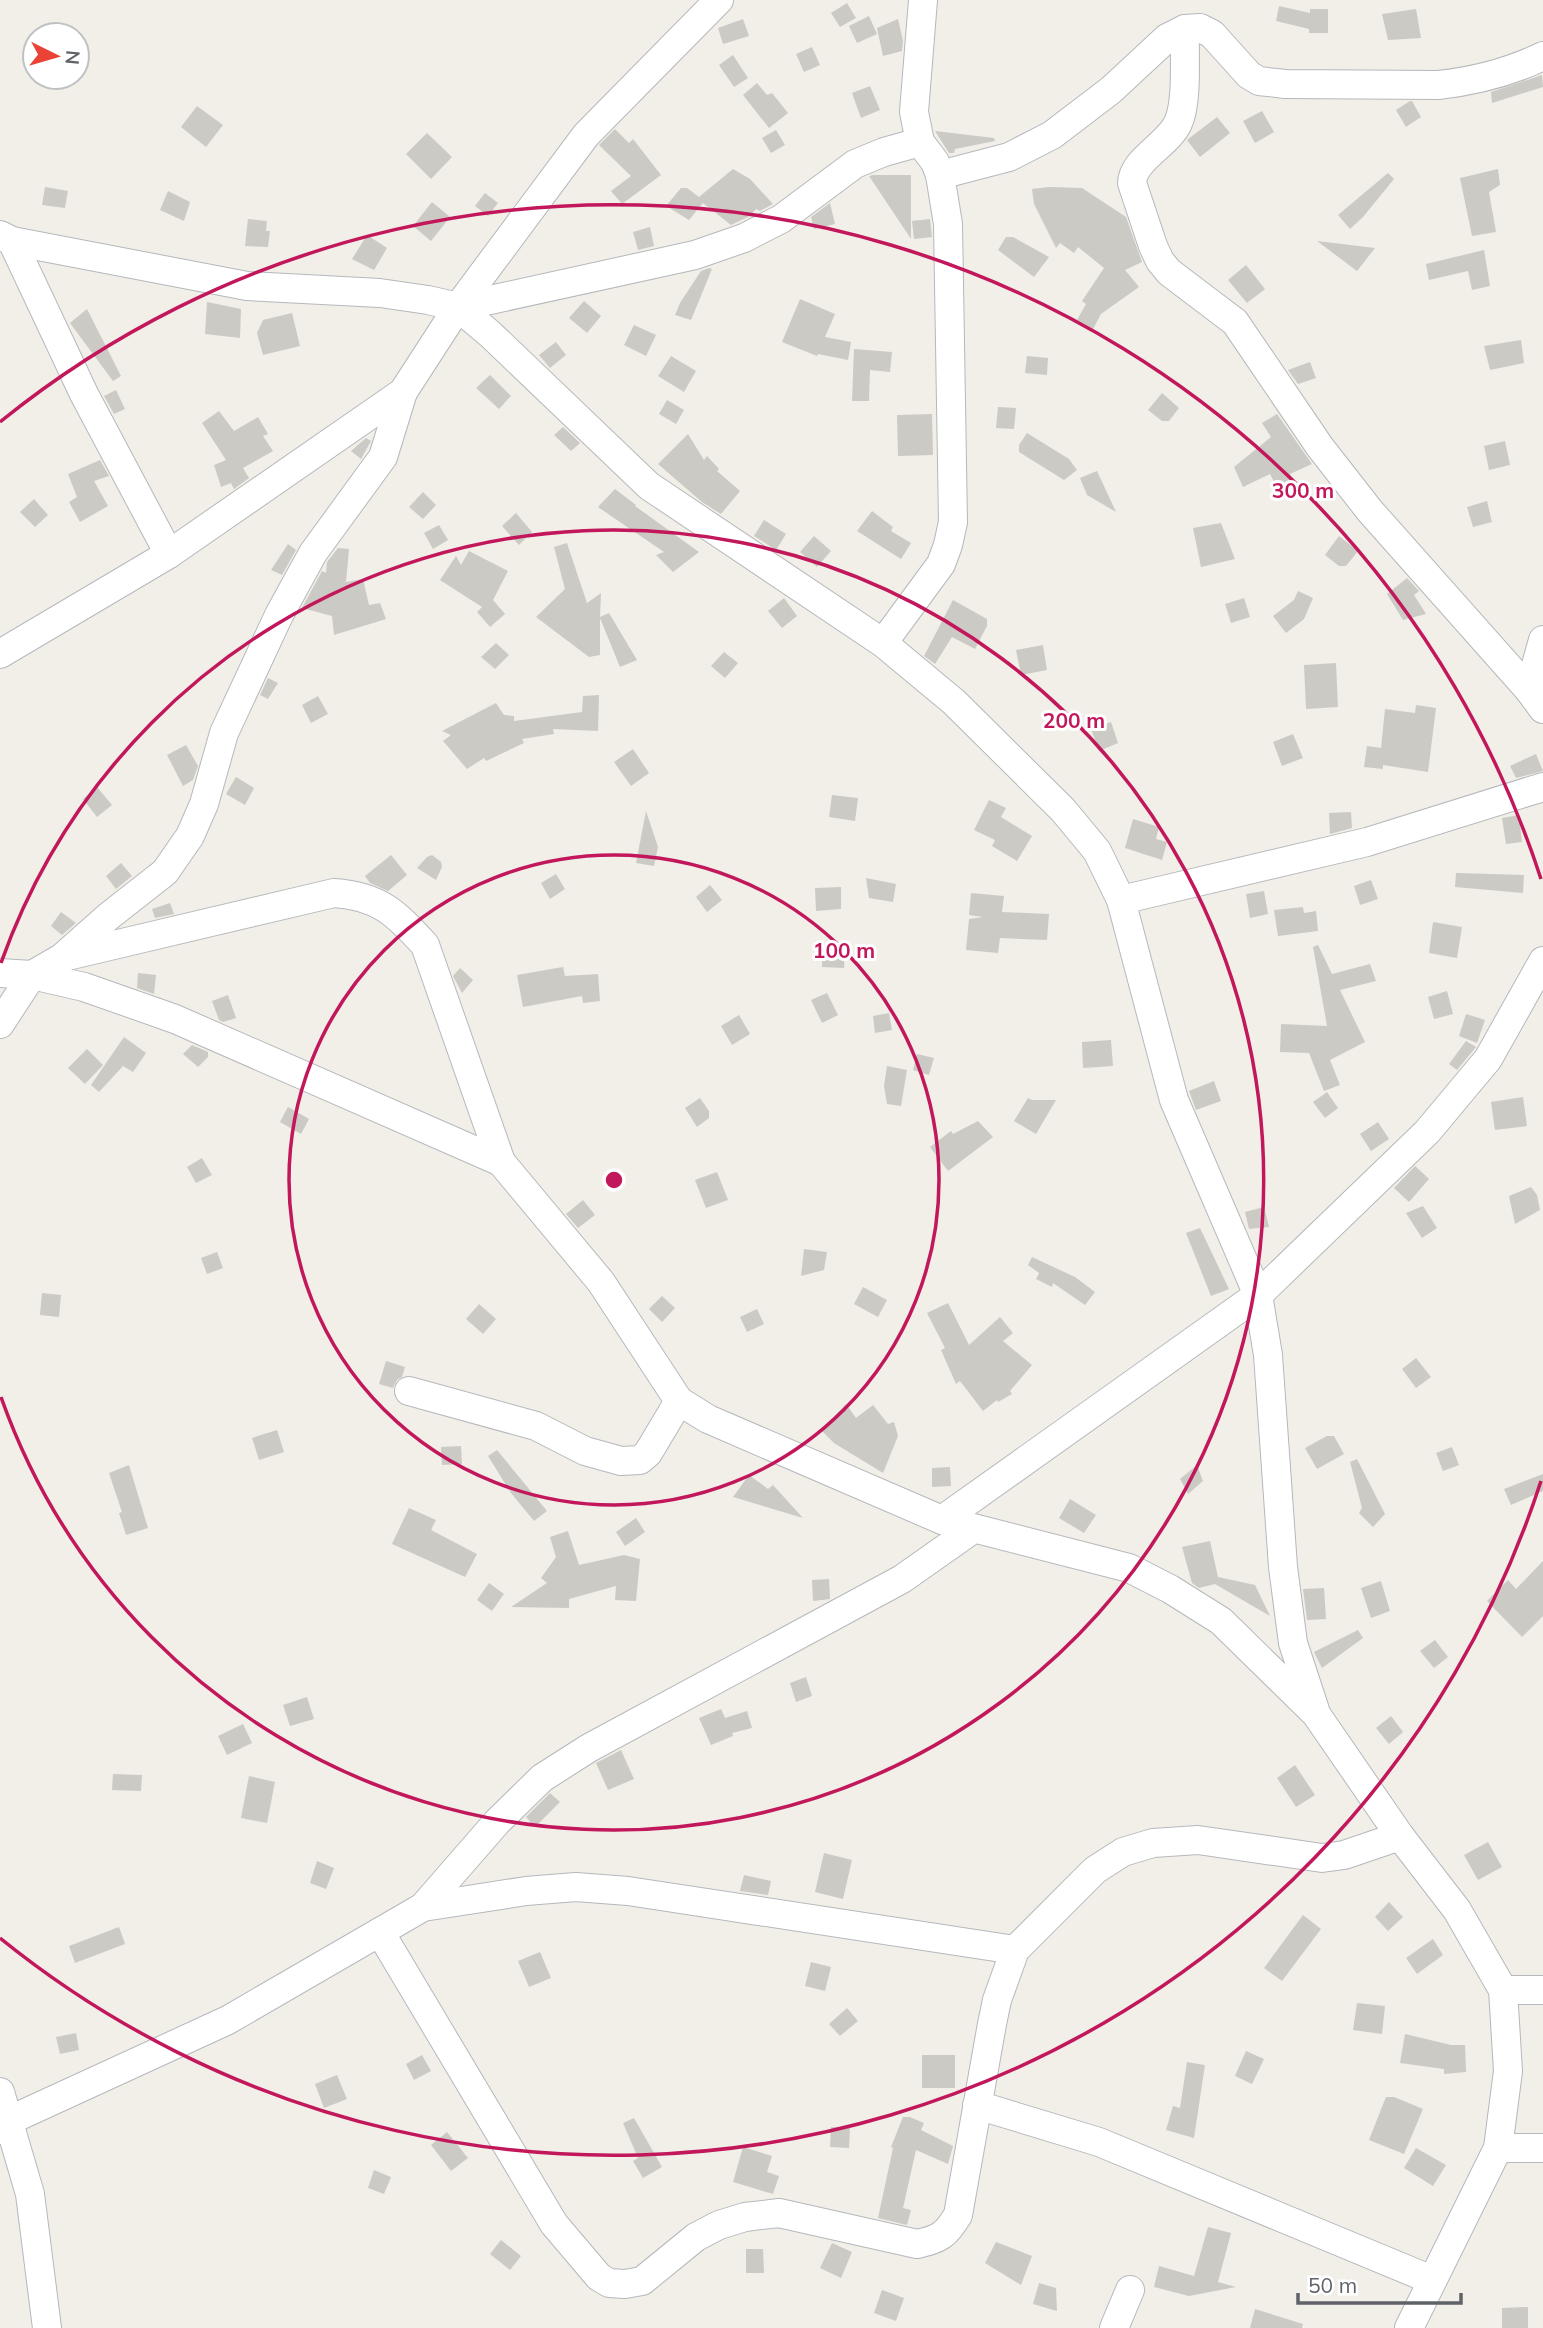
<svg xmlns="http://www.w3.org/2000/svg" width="1543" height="2328" viewBox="0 0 1543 2328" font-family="Mulish,sans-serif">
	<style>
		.building { fill: #cccac5 }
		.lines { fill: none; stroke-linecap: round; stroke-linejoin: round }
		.minor-casing { stroke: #b5b8bc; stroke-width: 30 }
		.minor { stroke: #fff; stroke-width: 28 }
		.ring { fill: none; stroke: #c2185b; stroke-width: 3.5 }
		.centre { fill: #c2185b; stroke: #fff; stroke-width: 3.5 }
		.ring-label { font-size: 21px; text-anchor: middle; font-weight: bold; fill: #c2185b; stroke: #fff; stroke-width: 6; stroke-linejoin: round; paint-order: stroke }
	</style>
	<rect width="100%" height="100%" fill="#f1efe8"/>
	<g class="building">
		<polygon points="847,3 856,18 840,27 831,13"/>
		<polygon points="1279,6 1310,13 1310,9 1328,9 1328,33 1309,33 1309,29 1276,21"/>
		<polygon points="1416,9 1421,38 1388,40 1382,14"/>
		<polygon points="869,16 877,34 857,43 849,26"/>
		<polygon points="743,19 749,36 723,44 718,28"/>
		<polygon points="898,19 903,41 902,51 883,56 877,28"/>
		<polygon points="812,47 820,65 804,72 796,54"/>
		<polygon points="733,55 748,78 734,87 719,65"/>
		<polygon points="1542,75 1543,87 1492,103 1491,92"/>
		<polygon points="757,83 767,95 772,93 788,113 769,128 743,95"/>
		<polygon points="870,86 880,110 861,118 852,93"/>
		<polygon points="1410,101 1412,101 1421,117 1406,127 1396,110"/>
		<polygon points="197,106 223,125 206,147 181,127"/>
		<polygon points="1262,111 1274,132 1255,143 1243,121"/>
		<polygon points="1217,117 1230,133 1200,157 1187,140"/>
		<polygon points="615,129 629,143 633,139 661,175 622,204 611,191 631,176 599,145"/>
		<polygon points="776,130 785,145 771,153 762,138"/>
		<polygon points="935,131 994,138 995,141 955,149 954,153 949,153"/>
		<polygon points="427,133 452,157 431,179 406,154"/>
		<polygon points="733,169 750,179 773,204 760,211 756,209 750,216 731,225 703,203 689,220 666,206 681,188 687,188 699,197"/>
		<polygon points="1498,169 1500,185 1489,192 1496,232 1472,236 1460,178"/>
		<polygon points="1388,173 1394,179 1363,217 1350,229 1338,215"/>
		<polygon points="873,175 911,175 911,239 869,176"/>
		<polygon points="45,187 68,191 65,208 42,205"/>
		<polygon points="1049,187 1082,188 1126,217 1142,262 1125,270 1139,287 1101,314 1093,329 1077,320 1086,304 1082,301 1104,268 1078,247 1074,253 1060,243 1056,248 1034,204 1032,189"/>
		<polygon points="168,191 190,202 184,221 160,210"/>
		<polygon points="485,193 498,203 488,216 475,206"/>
		<polygon points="432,202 450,217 431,241 413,226"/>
		<polygon points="830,203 835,224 814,229 811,217"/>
		<polygon points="248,219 267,221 266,231 270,231 268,247 245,246"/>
		<polygon points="930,219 932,237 914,239 912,221"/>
		<polygon points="650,227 654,246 638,250 633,232"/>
		<polygon points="367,235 387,248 374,270 352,259"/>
		<polygon points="1006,237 1013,237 1049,257 1034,277 998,250"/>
		<polygon points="1317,241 1375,248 1357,271"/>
		<polygon points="1484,250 1490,286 1472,290 1468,271 1429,280 1426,264"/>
		<polygon points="1246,265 1265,289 1247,303 1228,280"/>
		<polygon points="709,268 712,269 691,320 675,315 680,303 701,271"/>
		<polygon points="800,299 835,314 825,337 851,342 848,360 818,354 817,356 782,342"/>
		<polygon points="584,301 601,316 587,333 569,318"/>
		<polygon points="207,302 241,309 240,338 205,334"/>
		<polygon points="87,309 121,376 113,381 70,323"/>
		<polygon points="292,313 300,346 263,355 257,333 263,320"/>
		<polygon points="634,325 656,335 646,356 624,345"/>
		<polygon points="1521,340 1524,363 1490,370 1484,346"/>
		<polygon points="556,342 566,355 550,368 539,355"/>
		<polygon points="854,349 892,352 890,372 870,370 869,401 852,401"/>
		<polygon points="671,356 696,371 684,392 658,376"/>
		<polygon points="1027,356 1048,358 1047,375 1025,373"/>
		<polygon points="1310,362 1316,378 1298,384 1288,370"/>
		<polygon points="490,375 511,396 499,409 476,388"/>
		<polygon points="116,390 125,409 114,414 104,396"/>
		<polygon points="1162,393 1179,408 1169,421 1162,421 1148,410"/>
		<polygon points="667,400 684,410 676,424 659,414"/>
		<polygon points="998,407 1016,408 1014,429 996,428"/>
		<polygon points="219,411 234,431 258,417 268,434 263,436 273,451 243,468 249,478 234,489 231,483 221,487 214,465 226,460 202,423"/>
		<polygon points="932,414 933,455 898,456 897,415"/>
		<polygon points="1277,414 1312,464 1290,474 1296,485 1280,493 1270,474 1243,487 1234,467 1271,437 1262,423"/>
		<polygon points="563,427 580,443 571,451 554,435"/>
		<polygon points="1027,433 1069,459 1077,470 1064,480 1019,452 1019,445"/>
		<polygon points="688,434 704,460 707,456 719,469 717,471 740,491 721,514 702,502 658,464"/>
		<polygon points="366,438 371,441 361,459 351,451"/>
		<polygon points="1505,441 1510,465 1489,470 1484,446"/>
		<polygon points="100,460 109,476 94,481 108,506 80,522 69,502 77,497 68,474"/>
		<polygon points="1097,471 1116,512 1087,495 1080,478"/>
		<polygon points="615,489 636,505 635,506 699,552 673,572 656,555 664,552 598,507"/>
		<polygon points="423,492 436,505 423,519 409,507"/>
		<polygon points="34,499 48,515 35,527 20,512"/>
		<polygon points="1487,501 1492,522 1473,527 1467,507"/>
		<polygon points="872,511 893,527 891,531 911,543 901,559 857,531"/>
		<polygon points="516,513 532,532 519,545 502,526"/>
		<polygon points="764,520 786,534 776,550 754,536"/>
		<polygon points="1221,523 1235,559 1201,567 1193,528"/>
		<polygon points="439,525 448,540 433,549 424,533"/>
		<polygon points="814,536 831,551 817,567 800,552"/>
		<polygon points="1339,536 1358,551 1346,566 1339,566 1325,555"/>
		<polygon points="567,543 587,603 601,593 600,617 609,613 637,660 620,667 600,618 600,655 589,657 536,617 565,589 554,547"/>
		<polygon points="288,544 296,550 282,575 271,570"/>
		<polygon points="338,548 349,549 346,582 363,579 369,605 380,603 386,619 334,635 332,616 302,608 322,571 326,573 327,562"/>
		<polygon points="469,551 508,571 493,600 505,614 490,627 477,612 482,607 440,580 456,556 461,565"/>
		<polygon points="1407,578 1419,591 1414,595 1426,614 1403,620 1387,594"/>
		<polygon points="1298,591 1313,598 1304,619 1286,633 1273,616 1294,600"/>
		<polygon points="784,598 797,616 782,628 768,611"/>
		<polygon points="1244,598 1250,617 1231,623 1225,604"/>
		<polygon points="953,600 987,619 987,626 975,649 952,637 935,664 924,656"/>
		<polygon points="496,643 509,655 495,669 481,657"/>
		<polygon points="1043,645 1047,670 1021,675 1016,650"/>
		<polygon points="724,652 738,663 725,678 711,666"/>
		<polygon points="1336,663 1338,707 1306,709 1304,665"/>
		<polygon points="268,678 278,683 268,699 260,695"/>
		<polygon points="599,695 598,731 553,729 554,734 522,739 524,743 486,761 484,758 467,769 443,741 451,735 442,731 496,703 504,715 514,716 514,721 582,712 583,696"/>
		<polygon points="318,696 328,714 311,723 302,705"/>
		<polygon points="1416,705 1436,708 1428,772 1383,765 1383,769 1364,767 1367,746 1381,748 1385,709 1415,713"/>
		<polygon points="1111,722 1118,743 1099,751 1091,729"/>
		<polygon points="1293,734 1303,758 1282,766 1273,742"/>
		<polygon points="186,745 198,766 193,780 183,786 167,755"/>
		<polygon points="633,749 649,773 631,786 614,762"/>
		<polygon points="1536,754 1543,771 1516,778 1510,766"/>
		<polygon points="236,777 254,788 245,805 226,794"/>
		<polygon points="97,787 112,805 97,817 83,799"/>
		<polygon points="832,795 858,798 855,821 829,817"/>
		<polygon points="989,800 1006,808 1001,817 1032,836 1017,861 992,846 995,840 974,830"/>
		<polygon points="646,811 658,847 654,866 636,863"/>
		<polygon points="1351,812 1352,828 1330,834 1329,813"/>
		<polygon points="1519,815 1522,842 1506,844 1502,818"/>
		<polygon points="1133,819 1159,827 1156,839 1167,842 1162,860 1125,848"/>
		<polygon points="391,855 407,875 388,891 370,883 365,876"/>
		<polygon points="432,855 441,862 442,867 436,880 417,868 427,857"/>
		<polygon points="121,863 132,876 116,889 106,876"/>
		<polygon points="1456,873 1524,875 1523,893 1455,887"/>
		<polygon points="556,874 565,889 550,899 541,883"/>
		<polygon points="866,878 896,884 893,902 869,898"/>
		<polygon points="1371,880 1378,899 1360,905 1354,886"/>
		<polygon points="710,885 722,900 707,912 696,897"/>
		<polygon points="841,887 841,909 816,911 815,888"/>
		<polygon points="1264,891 1268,914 1250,918 1246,894"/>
		<polygon points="971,893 1004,896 1002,912 1049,914 1047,940 1000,938 998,953 966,950 969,919 983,917 969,915"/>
		<polygon points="170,903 174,914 155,918 152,909"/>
		<polygon points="1303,907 1304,913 1316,911 1318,931 1278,936 1274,910"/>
		<polygon points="61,912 76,923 62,935 51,926"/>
		<polygon points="1433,922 1462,927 1457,958 1429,953"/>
		<polygon points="823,945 845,946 844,968 822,967"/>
		<polygon points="1318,945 1332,974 1370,964 1376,981 1340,990 1365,1042 1330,1060 1340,1085 1324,1091 1309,1053 1280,1052 1281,1024 1327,1026 1313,947"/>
		<polygon points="563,967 565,976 598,974 600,1001 583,1003 582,996 523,1007 517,975"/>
		<polygon points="460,968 473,980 462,993 453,976"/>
		<polygon points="138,973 156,975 154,994 137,988"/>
		<polygon points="1447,991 1453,1014 1434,1019 1428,997"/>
		<polygon points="827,993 838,1015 822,1023 811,1000"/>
		<polygon points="228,995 236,1018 223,1022 219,1020 212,1001"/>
		<polygon points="889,1013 892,1030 875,1033 873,1016"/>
		<polygon points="1466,1014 1485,1020 1477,1043 1459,1036"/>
		<polygon points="739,1015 750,1034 732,1045 721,1026"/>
		<polygon points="124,1037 146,1053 133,1072 123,1066 99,1092 91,1085"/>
		<polygon points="1111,1040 1113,1066 1083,1068 1082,1042"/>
		<polygon points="1466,1041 1476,1047 1457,1070 1449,1064"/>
		<polygon points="192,1045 208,1052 208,1057 198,1067 183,1054"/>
		<polygon points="87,1049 103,1065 85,1084 68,1068"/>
		<polygon points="917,1054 934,1058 929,1075 913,1070"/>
		<polygon points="887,1066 907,1070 901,1106 887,1104 884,1086"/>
		<polygon points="1214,1081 1221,1101 1196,1110 1189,1091"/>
		<polygon points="1327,1092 1338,1108 1325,1118 1313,1102"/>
		<polygon points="1523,1097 1527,1126 1495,1130 1491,1102"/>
		<polygon points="700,1098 709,1111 709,1118 697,1127 685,1108"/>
		<polygon points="1028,1098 1032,1100 1056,1100 1036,1134 1014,1121"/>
		<polygon points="288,1107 309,1119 301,1134 280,1122"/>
		<polygon points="978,1121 993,1137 948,1171 930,1147 951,1131 953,1134"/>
		<polygon points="1378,1122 1389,1139 1371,1151 1360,1134"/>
		<polygon points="202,1158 212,1175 196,1183 187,1167"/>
		<polygon points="1415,1166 1429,1179 1409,1202 1394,1188"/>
		<polygon points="717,1172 728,1200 706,1208 695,1180"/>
		<polygon points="1531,1187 1537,1195 1540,1210 1515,1224 1509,1196"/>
		<polygon points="583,1200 595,1215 578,1228 566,1214"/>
		<polygon points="1423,1206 1437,1228 1422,1238 1406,1213"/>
		<polygon points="1264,1207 1269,1227 1249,1229 1245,1212"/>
		<polygon points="1200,1228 1229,1289 1211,1296 1186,1233"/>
		<polygon points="804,1249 827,1252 824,1270 801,1276"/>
		<polygon points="217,1252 223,1268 207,1274 201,1258"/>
		<polygon points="1032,1257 1075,1277 1095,1292 1085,1305 1053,1283 1052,1287 1036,1279 1039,1273 1028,1265"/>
		<polygon points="863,1287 887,1300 878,1317 854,1304"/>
		<polygon points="42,1293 61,1295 59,1317 40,1315"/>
		<polygon points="662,1296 675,1308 662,1322 649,1309"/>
		<polygon points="948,1303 969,1345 1000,1317 1013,1333 1003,1341 1032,1365 1010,1391 1012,1394 998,1402 997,1400 983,1411 960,1381 956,1384 941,1350 945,1348 927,1313"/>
		<polygon points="479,1304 496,1319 483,1334 466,1319"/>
		<polygon points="757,1309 764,1324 747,1332 740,1317"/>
		<polygon points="1416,1358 1431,1377 1416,1388 1402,1369"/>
		<polygon points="386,1361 405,1367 402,1377 397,1380 393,1388 379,1384"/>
		<polygon points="846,1404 856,1418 873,1405 888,1424 894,1422 898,1436 883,1473 834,1443 821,1430"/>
		<polygon points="277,1430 284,1452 259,1460 252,1438"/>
		<polygon points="1327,1436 1334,1436 1344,1454 1317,1469 1305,1448"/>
		<polygon points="461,1446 462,1464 442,1465 441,1447"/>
		<polygon points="1452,1447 1459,1465 1443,1471 1436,1453"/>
		<polygon points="497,1450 547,1511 534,1521 511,1493 488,1456"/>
		<polygon points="1357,1459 1385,1514 1373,1527 1359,1513 1362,1508 1350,1462"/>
		<polygon points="129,1465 148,1528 126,1535 119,1513 122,1512 109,1473"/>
		<polygon points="1197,1465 1203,1481 1188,1494 1180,1479"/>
		<polygon points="950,1467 951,1486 932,1487 932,1468"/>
		<polygon points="1543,1474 1543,1491 1511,1505 1504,1489"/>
		<polygon points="749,1475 768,1489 773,1485 803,1518 733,1497"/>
		<polygon points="1070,1499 1096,1515 1084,1533 1059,1518"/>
		<polygon points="409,1508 436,1520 431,1530 477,1554 465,1577 392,1544"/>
		<polygon points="636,1518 645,1532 625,1546 616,1532"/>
		<polygon points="568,1531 579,1565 624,1555 640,1559 636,1601 615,1600 616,1586 569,1599 569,1608 511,1607 547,1583 541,1578 556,1557 550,1537"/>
		<polygon points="1210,1541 1218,1577 1255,1585 1270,1616 1215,1584 1199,1588 1192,1583 1182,1547"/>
		<polygon points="1543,1561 1543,1616 1522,1637 1487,1601 1508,1580 1516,1589"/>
		<polygon points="829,1579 830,1599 813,1601 812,1580"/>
		<polygon points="1381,1581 1390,1611 1371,1618 1361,1588"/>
		<polygon points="489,1583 504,1594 492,1611 477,1600"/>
		<polygon points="1324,1588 1326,1619 1307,1620 1303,1589"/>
		<polygon points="1358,1630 1363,1638 1322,1668 1314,1652"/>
		<polygon points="1435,1640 1448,1657 1434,1668 1420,1651"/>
		<polygon points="806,1677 812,1696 796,1702 790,1683"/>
		<polygon points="307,1697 314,1719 290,1726 283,1705"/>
		<polygon points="721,1709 725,1718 747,1711 752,1728 732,1733 733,1736 711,1745 699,1718"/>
		<polygon points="1391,1716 1403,1732 1389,1744 1376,1728"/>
		<polygon points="243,1724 252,1743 227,1755 218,1736"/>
		<polygon points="621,1750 634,1779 608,1790 596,1763"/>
		<polygon points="1295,1765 1315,1795 1296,1807 1277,1778"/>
		<polygon points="113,1774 142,1775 141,1791 112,1790"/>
		<polygon points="249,1776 275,1782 267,1823 241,1818"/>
		<polygon points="550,1793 560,1802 535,1827 526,1817"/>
		<polygon points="1488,1842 1502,1867 1478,1880 1464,1855"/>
		<polygon points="824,1853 852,1860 843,1899 815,1892"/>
		<polygon points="317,1861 334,1868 326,1889 310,1883"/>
		<polygon points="744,1875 771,1881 768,1895 740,1891"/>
		<polygon points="1389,1902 1403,1917 1388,1931 1375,1917"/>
		<polygon points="1303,1915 1321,1929 1282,1981 1264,1968"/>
		<polygon points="119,1927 125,1944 75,1963 69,1946"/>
		<polygon points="1433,1939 1443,1955 1417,1974 1406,1958"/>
		<polygon points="540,1952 551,1978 529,1987 518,1961"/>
		<polygon points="811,1962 831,1967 825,1991 805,1986"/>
		<polygon points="1357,2003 1385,2006 1382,2034 1353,2030"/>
		<polygon points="847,2008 858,2021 840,2036 829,2024"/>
		<polygon points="76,2033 79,2050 60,2054 56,2037"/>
		<polygon points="1405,2034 1451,2045 1465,2045 1466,2072 1444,2074 1444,2069 1400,2063"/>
		<polygon points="1246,2051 1264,2059 1252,2084 1235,2076"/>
		<polygon points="422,2055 431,2071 414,2080 406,2064"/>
		<rect x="922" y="2055" width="33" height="33"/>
		<polygon points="1187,2062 1205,2065 1194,2138 1166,2130 1173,2106 1180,2108"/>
		<polygon points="337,2075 347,2099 324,2108 315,2084"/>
		<polygon points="1386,2097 1394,2097 1423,2109 1404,2154 1369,2140"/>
		<polygon points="903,2117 910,2117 924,2123 921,2130 953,2146 948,2164 916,2150 903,2208 911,2210 907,2225 878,2218 893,2148 891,2147"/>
		<polygon points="634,2118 662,2167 643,2178 633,2161 638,2158 623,2123"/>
		<polygon points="831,2127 850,2128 849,2148 830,2147"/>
		<polygon points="447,2132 468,2158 451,2171 431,2145"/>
		<polygon points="743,2147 772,2156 767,2172 779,2176 773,2194 733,2182"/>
		<polygon points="1416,2148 1446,2165 1433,2186 1404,2168"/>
		<polygon points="374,2170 391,2177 384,2194 368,2188"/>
		<polygon points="1208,2227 1231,2233 1218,2282 1236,2287 1189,2296 1154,2287 1159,2266 1194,2276"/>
		<polygon points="501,2240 521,2256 510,2270 490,2254"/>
		<polygon points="996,2242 1032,2256 1021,2285 985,2263"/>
		<polygon points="832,2243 852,2252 841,2278 820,2268"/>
		<polygon points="746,2249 763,2249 764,2273 746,2273"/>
		<polygon points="1039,2283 1056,2288 1057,2311 1033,2304"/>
		<polygon points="882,2290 904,2298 896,2321 874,2313"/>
		<polygon points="1528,2307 1528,2328 1502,2328 1502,2308"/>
		<polygon points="1255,2309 1303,2324 1302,2328 1250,2328"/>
	</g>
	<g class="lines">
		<g class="minor-casing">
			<g id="minor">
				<path d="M 1185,29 C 1184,53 1188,102 1178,123 C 1168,145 1133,159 1132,183 L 1153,246 L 1160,261 L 1169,272 L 1235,322 L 1320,447 L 1370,511 L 1529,690 L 1543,709"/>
				<path d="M 940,175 L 1009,157 L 1052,135 L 1111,90 L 1167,38 L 1185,29 L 1200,28 L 1212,34 L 1249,75 L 1259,81 L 1285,84 L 1438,85 C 1475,81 1510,72 1543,56"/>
				<polyline points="0,235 12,241 247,286 380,293 428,300 458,307 695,255 744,238 781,219 855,164 884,152 920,142"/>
				<polyline points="12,241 84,394 169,554"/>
				<polyline points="458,307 490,334 649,486 883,643 954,702 1063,810 1097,851 1121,900 1174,1100 1258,1295 1268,1355 1283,1567 1293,1643 1315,1710"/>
				<polyline points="883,643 941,564 948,545 953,522 948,224 940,175 935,162 920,142 914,112 923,0"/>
				<polyline points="0,654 169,554 403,392 458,307 586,135 719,0"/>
				<polyline points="1529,690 1543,640"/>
				<polyline points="1121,900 1367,842 1543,787"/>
				<polyline points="65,955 109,916 165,872 190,836 204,804 224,733 279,615 313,553 383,457 403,392"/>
				<polyline points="0,973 32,975 84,987 175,1019 501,1162 601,1282 679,1401 708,1419 942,1520 1129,1568 1170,1589 1221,1621 1316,1714 1400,1836 1457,1910 1503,1990 1508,2071 1498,2148 1409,2328"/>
				<path d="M 0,1024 L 32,975 L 63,957 L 334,893 C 379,896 396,913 425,945 L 501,1162"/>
				<polyline points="409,1391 536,1426 585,1451 621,1461 640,1460 648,1453 679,1401"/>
				<polyline points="942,1520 1258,1295 1427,1132 1488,1059 1543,961"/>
				<polyline points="423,1907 497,1822 542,1778 589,1748 902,1579 973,1529"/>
				<path d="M 380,1932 L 554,2224 L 599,2277 L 609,2283 L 625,2284 L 642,2281 L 696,2237 L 719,2225 L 745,2217 L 779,2213 L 917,2244 C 940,2239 946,2235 958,2215 L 992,2024 L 997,2000 L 1015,1950 L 1095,1870 L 1123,1852 L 1153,1843 L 1198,1840 L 1322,1858 L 1344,1855 L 1400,1836"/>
				<polyline points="1503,1990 1543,1990"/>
				<polyline points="0,2092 30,2194 47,2328"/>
				<polyline points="977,2105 1099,2142 1432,2280"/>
				<polyline points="0,2130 8,2121 228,2020 423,1907 526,1891 576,1887 628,1891 1015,1950"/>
				<polyline points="1498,2148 1543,2148"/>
				<polyline points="1114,2328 1130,2290"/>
			</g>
		</g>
		<use href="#minor" class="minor"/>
	</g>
	<g class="ring">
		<circle cx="614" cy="1180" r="325"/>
		<path d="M1 963A650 650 0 1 1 1 1397"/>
		<path d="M1541 1481A975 975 0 0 1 0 1938M0 422A975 975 0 0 1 1541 879"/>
	</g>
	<circle cx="614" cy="1180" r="10" class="centre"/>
	<g class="ring-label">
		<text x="1303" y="498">300 m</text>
		<text x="1074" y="728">200 m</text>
		<text x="844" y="958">100 m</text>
	</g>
	<g transform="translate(56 56) rotate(95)"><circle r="33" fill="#ffffff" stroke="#bfc1c3" stroke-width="2"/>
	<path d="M0-5L12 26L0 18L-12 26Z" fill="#ea4335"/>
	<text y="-10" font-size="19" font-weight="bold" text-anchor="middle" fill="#5f6368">N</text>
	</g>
	<path d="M1298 2293v10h163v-10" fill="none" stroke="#5f6368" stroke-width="3.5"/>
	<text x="1308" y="2293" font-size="21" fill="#5f6368" stroke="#ffffff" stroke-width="5" paint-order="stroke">50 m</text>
</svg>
